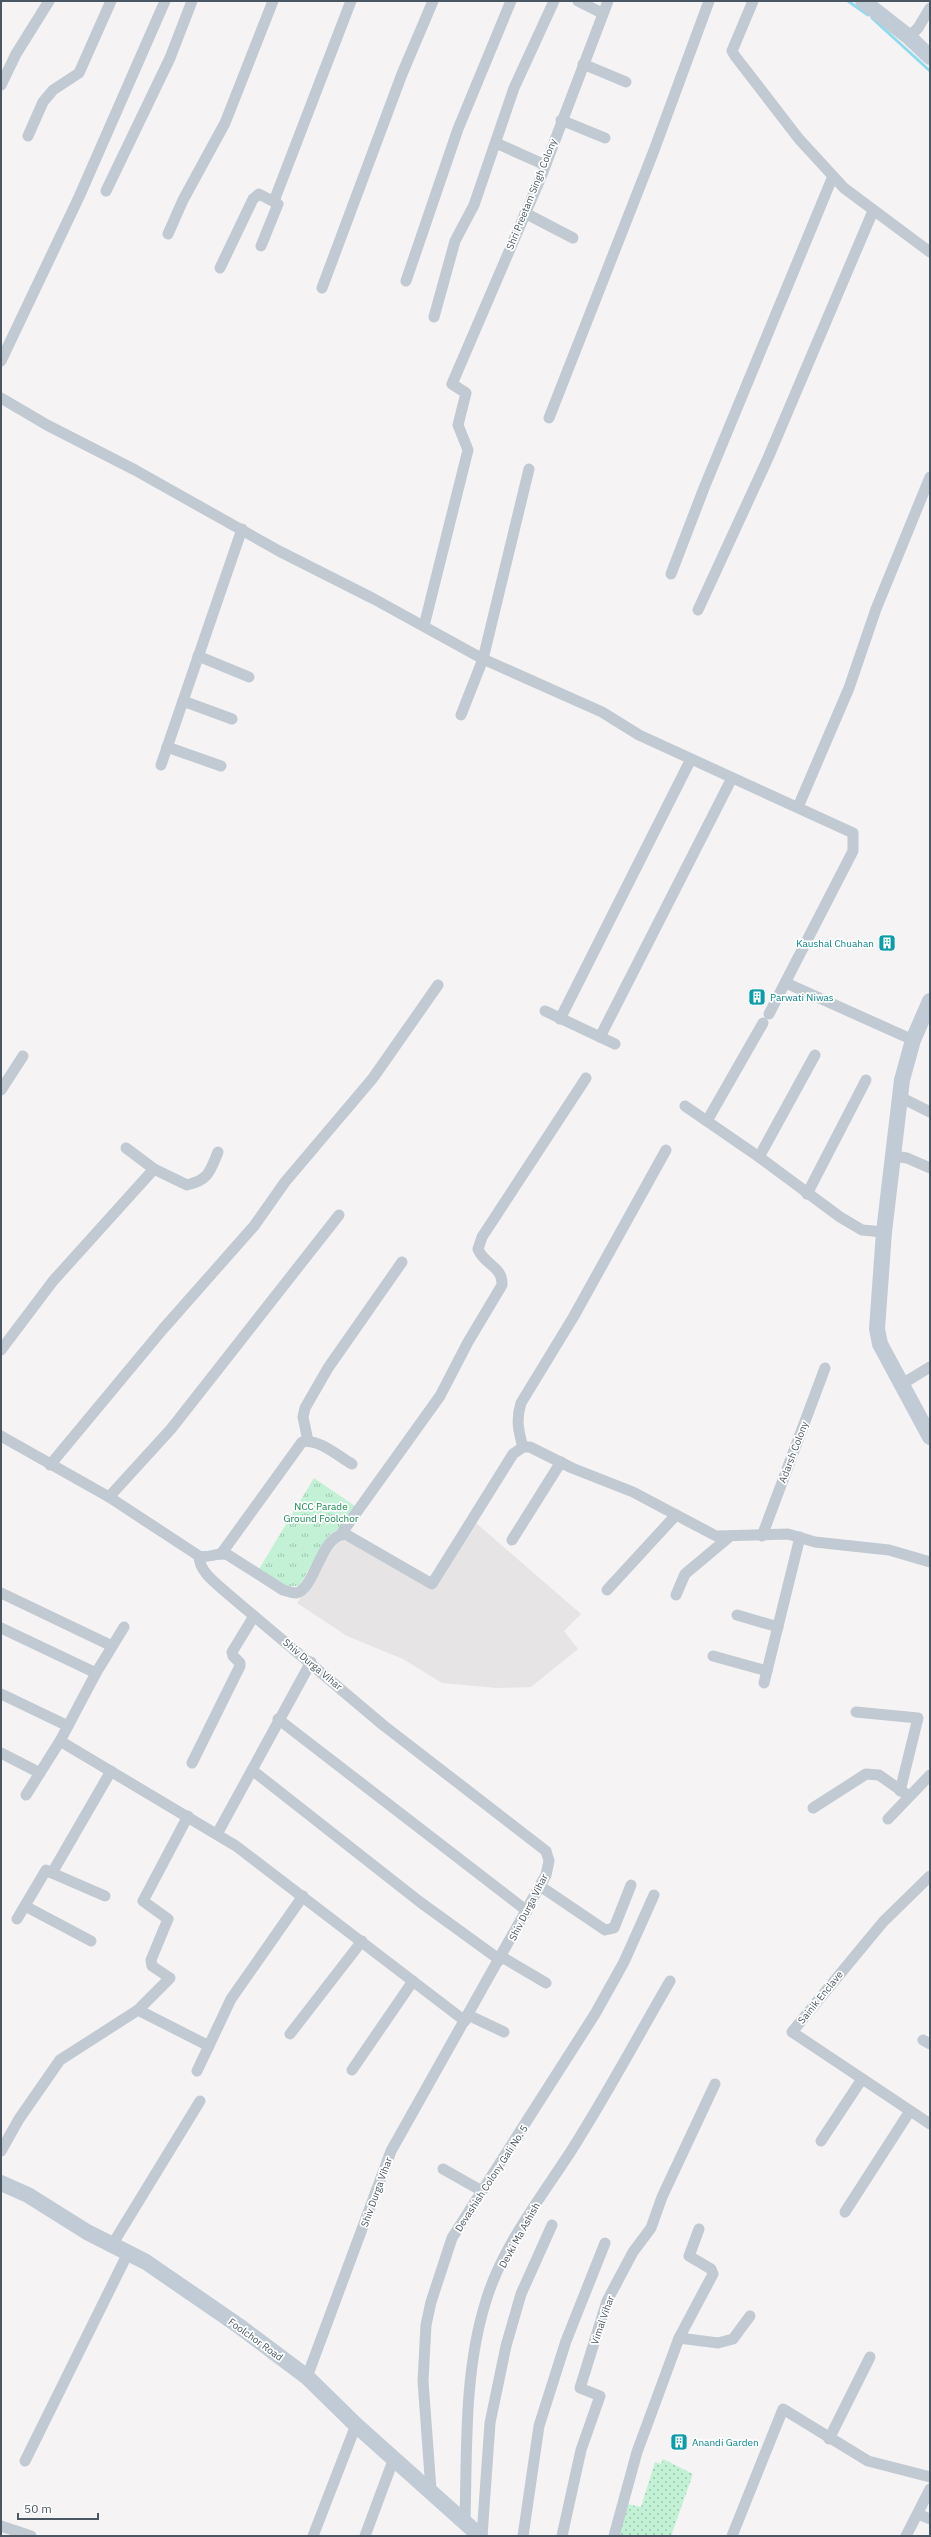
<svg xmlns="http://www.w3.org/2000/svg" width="931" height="2537" viewBox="0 0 931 2537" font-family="'IBM Plex Sans',sans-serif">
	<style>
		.education { fill: #e6e4e5 }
		.grass { fill: url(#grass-dots) }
		.park { fill: url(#park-tufts) }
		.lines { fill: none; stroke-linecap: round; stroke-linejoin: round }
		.stream { stroke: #90daee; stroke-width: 3 }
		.street { stroke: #c1cad2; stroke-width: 11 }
		.secondary { stroke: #c1cbd6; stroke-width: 16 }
		.labels { text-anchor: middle; stroke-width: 3.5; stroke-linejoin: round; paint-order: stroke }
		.street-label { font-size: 10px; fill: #4a5661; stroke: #fff }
		.culture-label { font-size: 10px; fill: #0d838f; stroke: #fff; text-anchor: start }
		.park-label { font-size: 10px; fill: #17864f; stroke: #fff }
	</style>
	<defs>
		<pattern id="grass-dots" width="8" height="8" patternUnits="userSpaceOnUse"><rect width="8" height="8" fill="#c3f1d5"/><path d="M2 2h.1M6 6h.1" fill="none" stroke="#a0c6b0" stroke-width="1.8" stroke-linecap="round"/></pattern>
		<pattern id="park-tufts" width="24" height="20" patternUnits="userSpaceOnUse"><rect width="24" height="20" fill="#c3f1d5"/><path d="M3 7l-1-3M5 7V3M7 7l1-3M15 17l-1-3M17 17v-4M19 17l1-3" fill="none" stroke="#a0c6b0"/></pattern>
	</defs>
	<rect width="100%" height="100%" fill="#f5f3f3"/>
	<polygon class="education" points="476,1523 581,1614 564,1631 578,1649 531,1687 497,1688 442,1683 403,1659 347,1636 297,1603 337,1543 347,1540 435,1590"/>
	<polygon class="grass" points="663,2459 693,2474 671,2536 618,2536 627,2504 641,2507 655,2462 661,2464"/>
	<polygon class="park" points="314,1478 355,1506 343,1526 329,1535 299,1586 285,1586 259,1569"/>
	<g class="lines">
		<g class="stream">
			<polyline points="848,1 868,15"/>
			<polyline points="872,18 930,71"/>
		</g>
		<g class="street">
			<polyline points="578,1 602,13"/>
			<polyline points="753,1 732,51 735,56 799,139 844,188 930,252"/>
			<polyline points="909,37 918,28 930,8"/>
			<polyline points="583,64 626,82"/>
			<polyline points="1,85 16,54 49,1"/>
			<polyline points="561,120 605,138"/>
			<polyline points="28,136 43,102 53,90 79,73 111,1"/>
			<polyline points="496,143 545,165"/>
			<polyline points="106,191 170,58 192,1"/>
			<polyline points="274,201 351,1"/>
			<polyline points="525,213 573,238"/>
			<polyline points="168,234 183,200 225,123 273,1"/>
			<polyline points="220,268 253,199 259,194 278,204 261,246"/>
			<polyline points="406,281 458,129 511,1"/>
			<polyline points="322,288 402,74 433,1"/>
			<polyline points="434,317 455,241 474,205 514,88 554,1"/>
			<polyline points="1,361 79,197 165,1"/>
			<polyline points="1,398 47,425 135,470 279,551 374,599 483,659 602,712 639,735 853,833 853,851 769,1014"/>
			<polyline points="549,418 653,153 709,1"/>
			<polyline points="671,574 704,488 833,176"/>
			<polyline points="698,610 768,458 873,211"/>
			<polyline points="424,626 468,450 458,425 466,393 452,384 541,177 608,1"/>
			<polyline points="198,656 249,677"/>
			<polyline points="183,701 232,719"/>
			<polyline points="461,715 483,659 529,469"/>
			<polyline points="167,747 221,766"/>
			<polyline points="161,765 242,529"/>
			<polyline points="798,807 849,688 876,609 930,477"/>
			<polyline points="786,983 913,1040"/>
			<polyline points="545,1011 615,1044"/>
			<polyline points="560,1019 691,759"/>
			<polyline points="600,1037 732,778"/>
			<polyline points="1,1090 23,1056"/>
			<polyline points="900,1097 930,1112"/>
			<polyline points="685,1106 759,1157 840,1217 862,1230 884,1232"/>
			<polyline points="707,1121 763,1023"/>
			<path d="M 126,1148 L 154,1169 L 187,1185 C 209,1180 210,1171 218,1152"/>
			<polyline points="893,1156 907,1158 930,1168"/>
			<polyline points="759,1157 815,1055"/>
			<polyline points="807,1194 866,1080"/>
			<polyline points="1,1350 53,1281 154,1169"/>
			<polyline points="902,1384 930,1367"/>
			<path d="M 1,1436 L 109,1497 L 199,1556 C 209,1559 219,1551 228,1555 L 283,1590 C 287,1591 292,1593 296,1593 C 316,1589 321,1531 347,1535 L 432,1584 L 513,1454 L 523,1447 L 530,1447 L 572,1468 L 633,1492 L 716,1536 L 788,1534 L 815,1542 L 889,1550 L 930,1562"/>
			<polyline points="308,1441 303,1417 305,1408 328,1368 402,1262"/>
			<path d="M 523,1447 C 518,1430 516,1419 521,1403 L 574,1316 L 666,1150"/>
			<polyline points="50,1465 163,1329 254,1226 285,1182 373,1078 438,985"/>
			<polyline points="109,1497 171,1429 339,1215"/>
			<path d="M 341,1534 L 440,1396 L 468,1342 L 502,1285 C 503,1266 484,1265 478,1249 L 482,1237 L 586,1078"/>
			<polyline points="762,1536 825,1368"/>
			<polyline points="512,1540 561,1462"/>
			<path d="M 221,1554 L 302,1442 C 318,1438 338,1456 352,1464"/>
			<path d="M 199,1556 C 199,1572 217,1584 228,1594 L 383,1725 L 546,1851 L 549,1861 L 546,1875 L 391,2151 L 307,2377"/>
			<polyline points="607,1590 676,1515"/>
			<polyline points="1,1593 112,1646"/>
			<polyline points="676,1595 685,1574 728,1538"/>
			<polyline points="737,1615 778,1627"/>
			<polyline points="1,1628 96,1673"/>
			<polyline points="713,1656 767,1671"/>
			<polyline points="764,1683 800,1537"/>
			<polyline points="1,1694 68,1726"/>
			<polyline points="856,1712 918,1718 900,1791"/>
			<polyline points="278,1719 527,1911"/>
			<polyline points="60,1741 236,1846 465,2021"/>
			<polyline points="1,1753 40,1773"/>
			<polyline points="192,1763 240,1666 240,1663 233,1656 232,1652 254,1616"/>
			<polyline points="252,1770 420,1902 500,1960"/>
			<polyline points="26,1795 60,1741 96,1673 124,1627"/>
			<polyline points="813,1808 866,1774 879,1775 909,1796"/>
			<polyline points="888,1819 930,1775"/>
			<polyline points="217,1834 311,1662"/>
			<polyline points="52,1873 105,1896"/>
			<polyline points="930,1876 883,1922 792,2032 930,2124"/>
			<polyline points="540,1886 605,1930 614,1928 631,1885"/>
			<polyline points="25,1906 91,1941"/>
			<polyline points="17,1919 46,1870 52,1873 111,1771"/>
			<polyline points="502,1957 546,1983"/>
			<polyline points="138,2010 209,2046"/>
			<polyline points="468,2015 504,2032"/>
			<polyline points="290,2034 362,1941"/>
			<polyline points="923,2040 930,2044"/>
			<polyline points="352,2070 413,1981"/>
			<polyline points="197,2071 231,1999 303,1896"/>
			<polyline points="821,2141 862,2079"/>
			<polyline points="1,2151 19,2119 60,2060 138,2010 170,1978 152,1966 151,1960 168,1919 143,1901 188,1816"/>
			<polyline points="443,2169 482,2191"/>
			<polyline points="845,2212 910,2111"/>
			<polyline points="112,2245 200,2101"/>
			<polyline points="679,2338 718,2343 733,2339 750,2316"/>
			<polyline points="829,2439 870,2357"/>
			<polyline points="25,2461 128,2253"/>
			<polyline points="431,2490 423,2381 426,2325 431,2302 452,2238 595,2014 624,1962 654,1895"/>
			<polyline points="918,2514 930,2519"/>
			<path d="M 465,2520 C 467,2449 464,2373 485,2304 C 501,2248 540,2199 571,2151 C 606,2096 637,2038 670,1981"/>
			<polyline points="1,2526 31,2536"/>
			<polyline points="313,2536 356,2425"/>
			<polyline points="365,2536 394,2458"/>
			<polyline points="482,2536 490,2423 506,2346 521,2294 552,2225"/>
			<polyline points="523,2536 539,2426 566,2341 605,2243"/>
			<polyline points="562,2536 581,2450 600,2396 580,2388 607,2301 633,2252 651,2228 662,2197 715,2084"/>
			<polyline points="614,2536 637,2452 679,2338 713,2274 711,2269 689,2256 699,2229"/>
			<polyline points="732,2536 783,2409 868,2461 930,2477"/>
			<polyline points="906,2536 930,2489"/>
		</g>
		<g class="secondary">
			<polyline points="863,1 909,37 930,57"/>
			<polyline points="930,1001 913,1040 902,1080 884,1232 877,1329 880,1344 930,1437"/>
			<polyline points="1,2183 28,2195 87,2232 146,2262 239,2326 307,2377 356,2425 480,2536"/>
		</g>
	</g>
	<defs>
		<g id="building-square" transform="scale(0.9)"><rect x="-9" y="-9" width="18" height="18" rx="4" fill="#0f9aa8" stroke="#fff"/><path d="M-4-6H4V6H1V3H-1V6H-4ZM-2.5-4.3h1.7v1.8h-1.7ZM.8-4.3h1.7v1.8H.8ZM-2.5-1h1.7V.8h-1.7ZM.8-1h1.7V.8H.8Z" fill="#fff"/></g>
	</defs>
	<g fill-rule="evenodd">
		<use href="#building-square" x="887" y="943"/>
		<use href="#building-square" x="757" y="997"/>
		<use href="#building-square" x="679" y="2442"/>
	</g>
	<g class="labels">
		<g class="street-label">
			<text transform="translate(531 194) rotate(-68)" y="4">Shri Preetam Singh Colony</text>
			<text transform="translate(793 1452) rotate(-69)" y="4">Adarsh Colony</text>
			<text transform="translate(313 1664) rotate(40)" y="4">Shiv Durga Vihar</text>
			<text transform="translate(528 1907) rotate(-63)" y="4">Shiv Durga Vihar</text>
			<text transform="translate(820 1997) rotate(-51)" y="4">Sainik Enclave</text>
			<text transform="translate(491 2178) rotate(-57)" y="4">Devashish Colony Gali No. 5</text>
			<text transform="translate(376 2192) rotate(-70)" y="4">Shiv Durga Vihar</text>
			<text transform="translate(519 2235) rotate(-61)" y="4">Devki Ma Ashish</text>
			<text transform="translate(602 2320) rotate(-71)" y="4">Vimal Vihar</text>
			<text transform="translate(256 2339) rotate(36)" y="4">Foolchor Road</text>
		</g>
		<g class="culture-label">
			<text x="874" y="947" text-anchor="end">Kaushal Chuahan</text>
			<text x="770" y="1001">Parwati Niwas</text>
			<text x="692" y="2446">Anandi Garden</text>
		</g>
		<g class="park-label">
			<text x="321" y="1510">NCC Parade<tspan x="321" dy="12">Ground Foolchor</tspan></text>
		</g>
	</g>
	<rect width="931" height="2537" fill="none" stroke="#4a5661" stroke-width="4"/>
	<path d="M18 2513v6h80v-6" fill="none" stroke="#4a5661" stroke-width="2"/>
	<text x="24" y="2513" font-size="12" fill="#4a5661" stroke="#ffffff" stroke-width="3" paint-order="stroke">50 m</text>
</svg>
